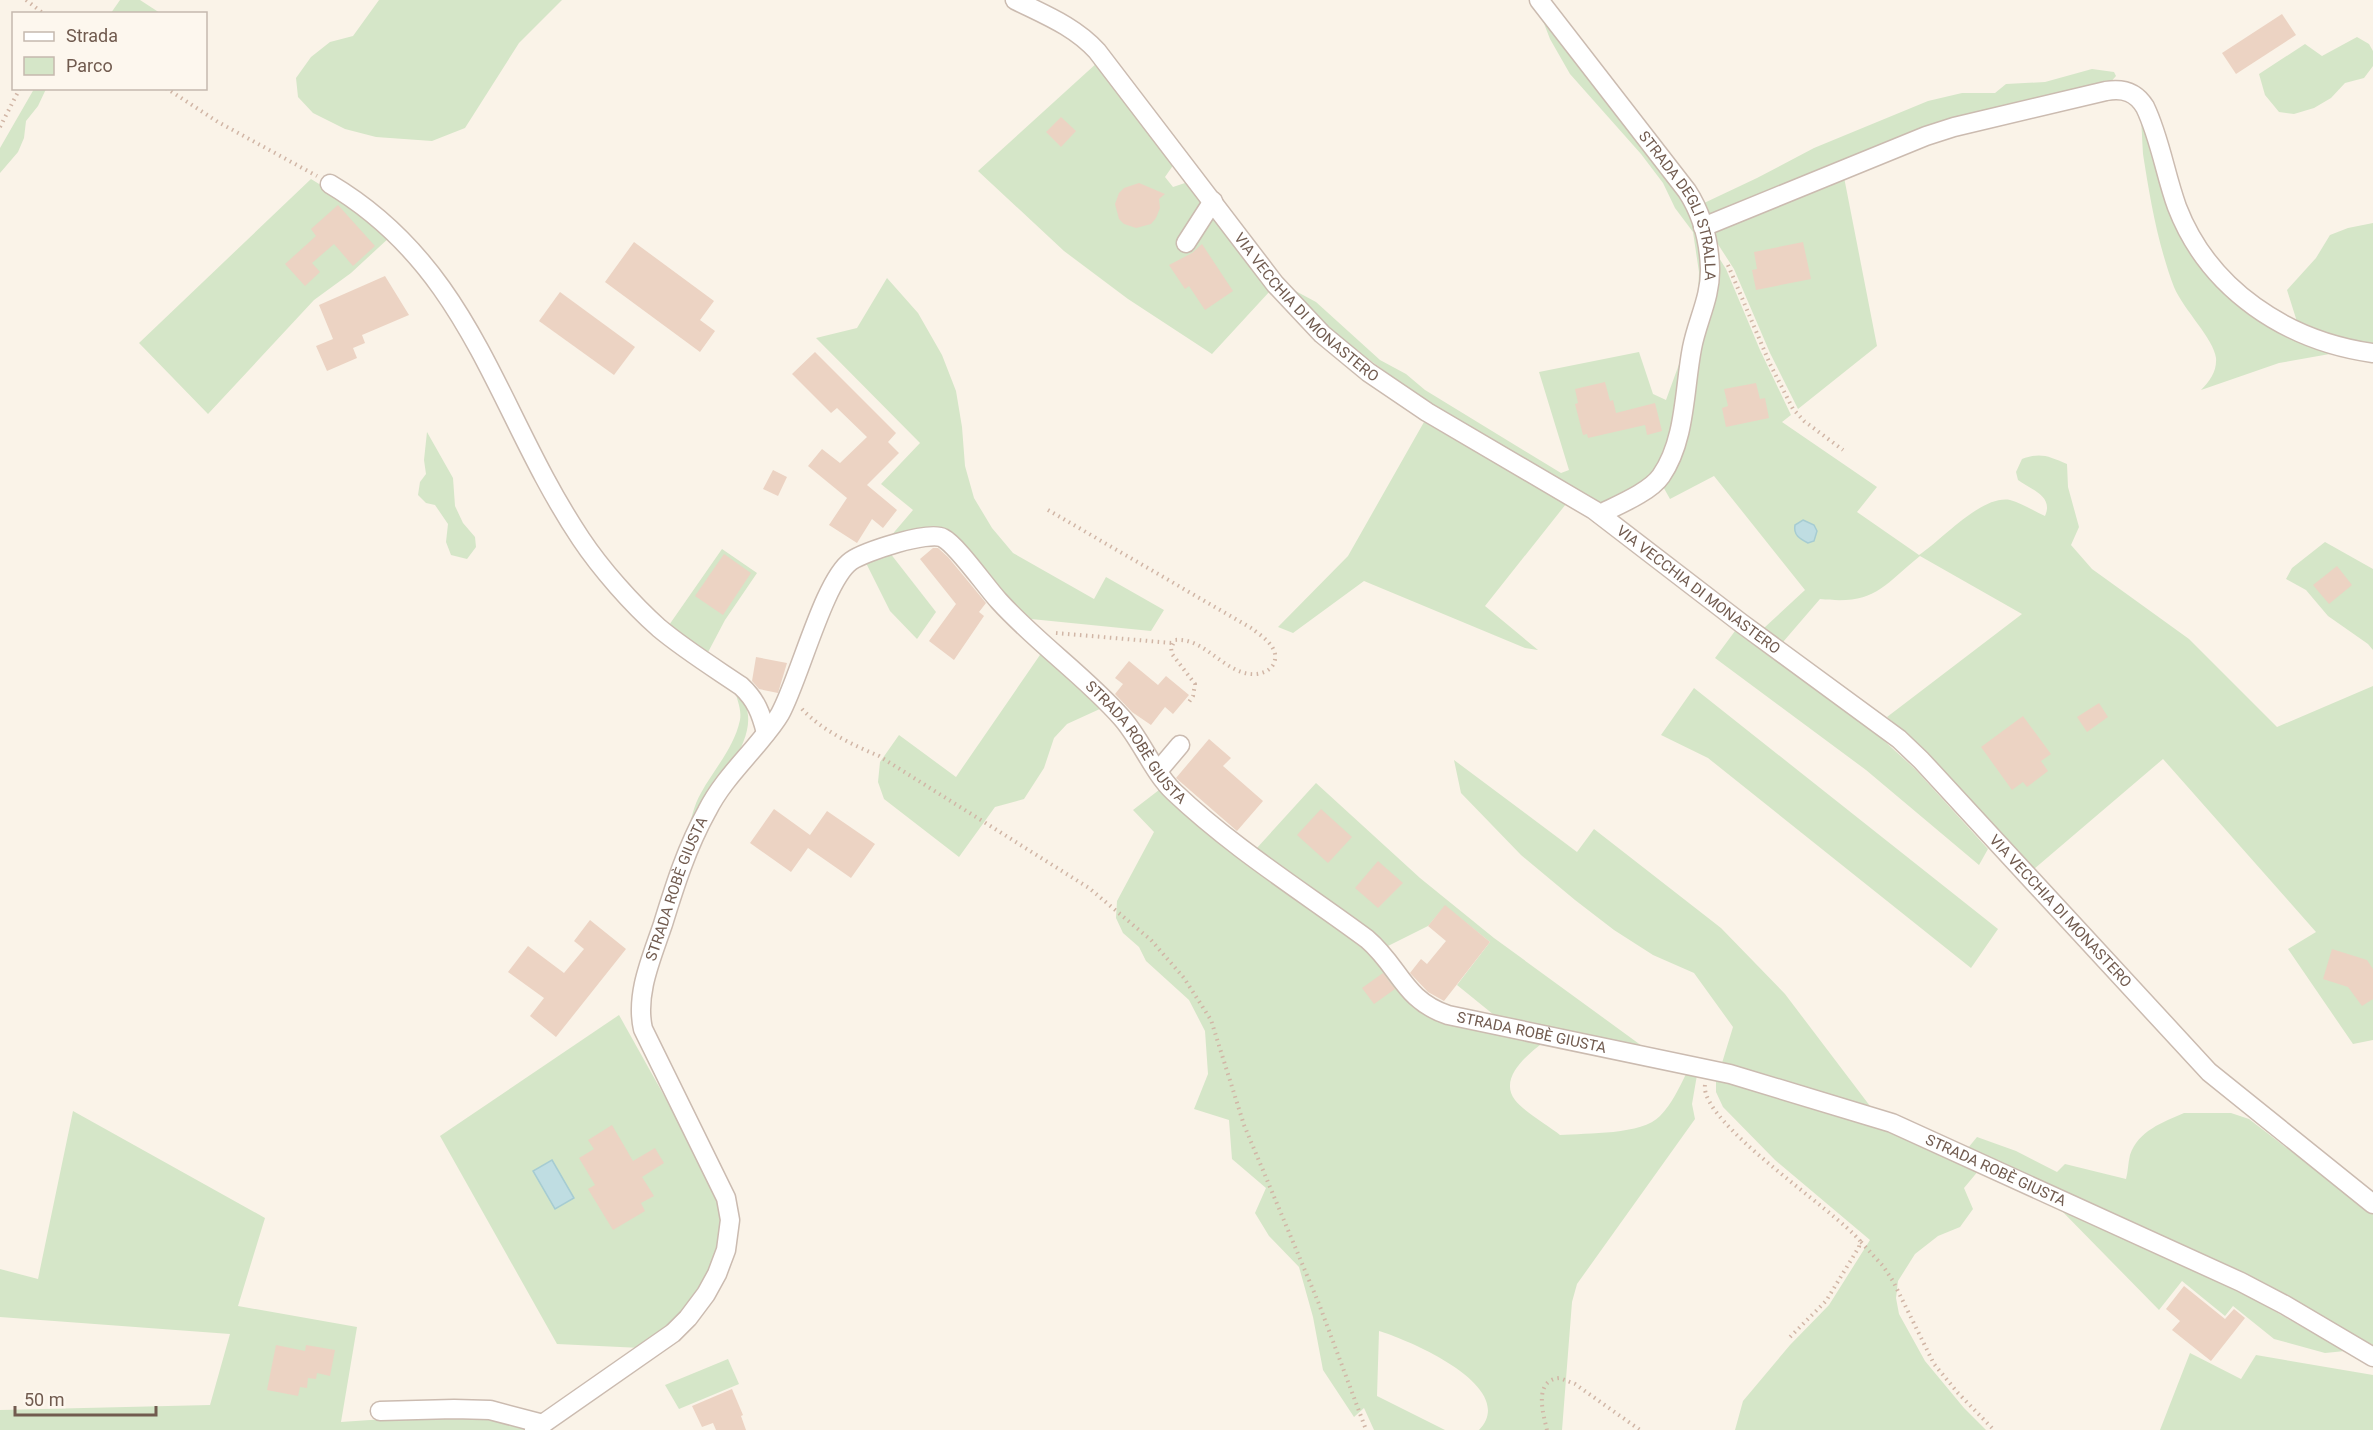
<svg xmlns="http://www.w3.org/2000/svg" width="2373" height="1430" viewBox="0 0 2373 1430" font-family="Roboto,sans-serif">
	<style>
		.green { fill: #d5e6c8 }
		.water { fill: #bfdde2; stroke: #a6ccd2; stroke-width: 1.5 }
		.building { fill: #ecd3c3 }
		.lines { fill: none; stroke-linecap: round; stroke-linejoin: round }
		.minor-casing { stroke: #cbbbb0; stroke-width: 21 }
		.path { stroke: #d1b6a6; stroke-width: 4; stroke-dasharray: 1.5 4.5; stroke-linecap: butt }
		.minor { stroke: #fff; stroke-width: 18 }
		.labels { text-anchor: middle; stroke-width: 4.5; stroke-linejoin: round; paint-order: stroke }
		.street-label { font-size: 15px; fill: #715b4f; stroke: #fdf7ee }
	</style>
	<rect width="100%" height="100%" fill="#faf3e8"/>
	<g class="green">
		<polygon points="120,0 140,0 160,13 111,13"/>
		<polygon points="379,0 562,0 519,43 465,128 432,141 376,137 345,129 313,113 298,97 296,78 311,57 330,42 353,36"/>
		<polygon points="1540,13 1688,204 1705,262 1682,396 1658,474 1607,503 1597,502 1443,412 1401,383 1341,339 1288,287 1316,302 1380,360 1406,374 1425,390 1561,473 1569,470 1539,372 1639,352 1653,394 1666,400 1682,356 1698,298 1699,272 1693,232 1675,208 1663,183 1641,154 1570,74 1550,39"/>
		<polygon points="2357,37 2369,44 2373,51 2373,66 2364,78 2345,83 2331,98 2314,108 2294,114 2279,112 2265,95 2259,74 2305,44 2322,56"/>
		<polygon points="1098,62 1174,164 1165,177 1173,187 1188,182 1270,291 1212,354 1128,299 1064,251 978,171"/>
		<polygon points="2092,69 2114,72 2116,76 2108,85 1962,122 1707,221 1702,204 1757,178 1814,148 1928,101 1962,93 1995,93 2006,84 2045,82"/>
		<polygon points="34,89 46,89 38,106 26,121 24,138 18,152 0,173 0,148"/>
		<path d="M 2140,113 L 2204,265 L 2341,352 L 2279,363 L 2201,390 C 2210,381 2217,371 2216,358 C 2214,339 2183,309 2174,287 C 2158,245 2150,199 2143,154 C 2142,140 2142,126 2140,113 Z"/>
		<polygon points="1843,172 1877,346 1798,409 1770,353 1734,269 1710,232"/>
		<polygon points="311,179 345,200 391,236 351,273 314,300 208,414 139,343"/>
		<polygon points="2373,223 2373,348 2299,328 2287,290 2316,258 2330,235 2348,228"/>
		<path d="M 1711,245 L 1726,269 L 1760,350 L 1791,415 L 1782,422 L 1877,487 L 1857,512 L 1919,555 C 1942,540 1981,495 2010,500 C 2021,503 2034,511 2045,516 C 2054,496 2031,490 2018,480 L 2016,472 L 2022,459 C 2040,452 2049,456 2067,464 L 2068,487 L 2079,527 L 2071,545 L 2092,569 L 2189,639 L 2277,727 L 2373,686 L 2373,1040 L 2353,1044 L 2288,949 L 2316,932 L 2163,759 L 2034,869 L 1922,747 L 1887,717 L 2022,614 L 1920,556 C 1881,588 1874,605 1820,599 L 1783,642 L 1764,628 L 1805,590 L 1714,476 L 1670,499 L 1661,483 Z"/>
		<polygon points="887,278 918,313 942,355 956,391 962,427 965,466 974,498 992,528 1013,553 1094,599 1106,577 1164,610 1151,631 1031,619 1009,599 946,531 930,527 890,537 913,510 881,484 920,443 816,338 857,328"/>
		<polygon points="1424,422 1566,504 1485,606 1538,650 1525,648 1364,581 1293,633 1278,627 1348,556"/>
		<polygon points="427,432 453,478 455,506 463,523 475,537 476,547 467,559 451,555 446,542 448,524 435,505 426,503 418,495 420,482 426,474 424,460"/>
		<polygon points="2325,542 2373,569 2373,650 2368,644 2328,616 2306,590 2286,579 2292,568"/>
		<polygon points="722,549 757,573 725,620 706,656 667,628"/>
		<polygon points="890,553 936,612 917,639 890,611 865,561"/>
		<polygon points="1735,631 1880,737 1915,769 1988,849 1979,865 1866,770 1715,658"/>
		<polygon points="1042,652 1102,708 1067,724 1054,738 1044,768 1024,799 995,807 959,857 884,799 878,782 880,762 899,735 956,777"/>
		<path d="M 735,688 C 765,720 737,756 719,785 C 708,801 698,817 688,833 C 691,819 694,805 701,793 C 714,769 734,748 740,720 C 742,708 736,699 735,688 Z"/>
		<polygon points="1694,688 1998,929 1971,968 1708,758 1661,735"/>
		<polygon points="1454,760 1577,852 1594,829 1721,928 1785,994 1870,1106 1722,1063 1733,1027 1694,973 1653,955 1614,930 1575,900 1521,855 1461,793"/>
		<polygon points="1316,783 1420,878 1494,938 1642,1046 1494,1015 1457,985 1490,942 1445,906 1428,926 1388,946 1256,849"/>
		<path d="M 1159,790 C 1181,809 1202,830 1225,848 C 1269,882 1318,911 1362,948 C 1389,970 1406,1003 1437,1021 L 1544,1042 C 1528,1054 1498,1078 1515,1100 C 1523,1111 1549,1126 1560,1135 C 1587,1133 1642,1135 1660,1116 C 1672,1104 1679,1088 1687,1072 L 1697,1075 L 1692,1104 L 1695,1119 L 1577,1284 L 1572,1302 L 1562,1430 L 1479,1430 C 1520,1387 1409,1340 1379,1331 L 1377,1396 L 1445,1430 L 1374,1430 L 1364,1408 L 1354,1417 L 1323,1370 L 1313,1317 L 1299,1267 L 1269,1236 L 1255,1213 L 1266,1188 L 1232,1159 L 1229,1120 L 1194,1109 L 1208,1074 L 1205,1031 L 1189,1000 L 1146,961 L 1139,947 L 1123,933 L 1116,918 L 1117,901 L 1154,832 L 1133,810 Z"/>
		<polygon points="619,1015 704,1167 722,1210 721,1233 715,1257 696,1296 667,1328 641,1348 557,1344 440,1136"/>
		<polygon points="1716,1079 1890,1132 1979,1170 1964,1188 1973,1209 1960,1227 1938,1236 1915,1254 1898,1281 1896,1298 1899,1314 1925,1361 1964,1408 1986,1430 1735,1430 1743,1401 1790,1345 1829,1305 1870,1240 1775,1160 1723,1107 1716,1092"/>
		<polygon points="73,1111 265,1218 238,1306 357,1327 341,1422 414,1417 491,1418 527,1427 523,1430 0,1430 0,1410 210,1405 230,1334 0,1317 0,1269 38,1279"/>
		<path d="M 2184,1113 L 2231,1113 L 2249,1119 L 2373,1214 L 2373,1346 L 2238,1270 L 1968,1148 L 1977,1137 L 2016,1151 L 2057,1172 L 2065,1164 L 2126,1179 C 2128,1172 2128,1163 2130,1155 C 2138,1131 2163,1122 2184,1113 Z"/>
		<polygon points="2056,1205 2253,1299 2345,1351 2325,1353 2274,1339 2233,1306 2225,1316 2182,1281 2159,1310"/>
		<polygon points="2190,1353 2241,1379 2256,1355 2373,1375 2373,1430 2160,1430"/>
		<polygon points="728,1359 739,1384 679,1409 665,1385"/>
	</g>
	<g class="water">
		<path d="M 1803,520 L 1814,525 L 1817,531 L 1814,541 L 1808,543 C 1800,539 1793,535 1795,525 Z"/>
		<polygon points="552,1160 574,1198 555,1209 533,1171"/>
	</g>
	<g class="building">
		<polygon points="2282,14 2296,35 2236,74 2222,53"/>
		<polygon points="1061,117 1076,131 1061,147 1046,132"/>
		<polygon points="1139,183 1165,194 1159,199 1160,208 1156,218 1151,224 1136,228 1124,224 1119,219 1115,204 1119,193 1124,188"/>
		<polygon points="338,205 375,246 353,266 334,244 312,263 320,272 305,286 285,264 316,236 311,229"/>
		<polygon points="634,242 714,301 700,320 715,331 700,352 605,282"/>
		<polygon points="1803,242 1811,279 1756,290 1752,270 1757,269 1754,252"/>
		<polygon points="1202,244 1233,291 1205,310 1189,286 1185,289 1169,265 1192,253"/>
		<polygon points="385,276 409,315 362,335 365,343 353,348 357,358 327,371 316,346 333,339 319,305"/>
		<polygon points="560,292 635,347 614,375 539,321"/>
		<polygon points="815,352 896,433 888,442 899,453 867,485 897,510 883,528 872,519 857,543 829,525 847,498 808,466 822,449 840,463 867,437 837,408 831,413 792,374"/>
		<polygon points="1605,382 1610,401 1613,400 1616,413 1655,403 1662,431 1647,435 1645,425 1588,438 1587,434 1583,435 1575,404 1578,403 1575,389"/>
		<polygon points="1756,383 1760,399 1765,398 1769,418 1726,427 1722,408 1728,406 1724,389"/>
		<polygon points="773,470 787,477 778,496 763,489"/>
		<polygon points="933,548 938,548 948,557 986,603 979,612 984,616 954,660 929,641 956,604 920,559"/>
		<polygon points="724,554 751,573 723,615 695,596"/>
		<polygon points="2337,566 2352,585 2329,604 2313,585"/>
		<polygon points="756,657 787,663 778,693 759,689 752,681"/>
		<polygon points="1129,661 1158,685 1166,676 1189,695 1173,714 1165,707 1151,725 1132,712 1115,694 1123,684 1115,678"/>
		<polygon points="2099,703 2108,717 2087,732 2077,717"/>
		<polygon points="2023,716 2051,754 2041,761 2048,771 2027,787 2023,782 2012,790 1981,747"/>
		<polygon points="1209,739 1231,758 1223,766 1263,801 1237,831 1176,778"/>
		<polygon points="774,809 810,835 827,811 875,844 851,878 808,848 791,872 750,843"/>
		<polygon points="1321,809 1352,837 1328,863 1297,835"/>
		<polygon points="1378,861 1403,883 1378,908 1355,888"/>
		<polygon points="1445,905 1490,942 1444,1001 1428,992 1410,973 1421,959 1427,964 1446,941 1428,926"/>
		<polygon points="590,920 626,949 556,1037 530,1016 544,998 508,972 528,946 564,973 584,949 574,941"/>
		<polygon points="2332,949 2367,960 2373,969 2373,999 2362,1006 2348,987 2323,979"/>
		<polygon points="1383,973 1395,989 1374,1004 1362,988"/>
		<polygon points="612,1125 633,1161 655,1148 664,1163 642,1177 654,1196 641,1203 645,1211 613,1230 588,1189 595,1185 579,1158 594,1149 588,1140"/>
		<polygon points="2184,1286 2225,1319 2234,1309 2245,1318 2211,1361 2172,1330 2180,1321 2166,1309"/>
		<polygon points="276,1345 305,1351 306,1345 335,1350 330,1376 317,1373 316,1379 308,1378 307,1388 300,1387 298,1396 267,1390"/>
		<polygon points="732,1389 743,1415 741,1416 746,1430 716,1430 713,1423 702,1427 692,1406"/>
	</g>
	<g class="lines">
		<g class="minor-casing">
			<g id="minor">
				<path id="s1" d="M 1015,0 C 1045,15 1074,26 1097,51 L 1275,284 L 1322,334 L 1368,372 L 1427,412 L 1594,510 L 1741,623 L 1899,739 L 1921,760 L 2209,1072 L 2373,1204"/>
				<path id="s2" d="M 1539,0 L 1687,191 C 1702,214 1709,241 1710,268 C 1711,297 1697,321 1692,348 C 1684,389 1686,440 1661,476 C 1650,492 1618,505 1600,514"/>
				<path d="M 330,184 C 473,269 496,412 581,539 C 601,569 632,604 659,628 C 684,649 713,667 741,686 C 756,700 761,713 766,733"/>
				<path d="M 1703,227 L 1926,136 L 1954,127 L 2106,91 C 2124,88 2136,92 2145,107 C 2160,138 2165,174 2177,207 C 2209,290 2287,341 2373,353"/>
				<polyline points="1186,243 1213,201"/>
				<polyline points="1158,771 1180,745"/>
				<polyline points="380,1411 454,1409 490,1410 543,1424"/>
				<path id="s3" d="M 534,1430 L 673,1333 L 688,1318 L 706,1294 L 717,1274 L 726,1250 L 730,1220 L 726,1198 L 643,1029 C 635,994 652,957 663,924 C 675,885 687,847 707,811 C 719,787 737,768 754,748 C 763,737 773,726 780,714 C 799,680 824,580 851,561 C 864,552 929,530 943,538 C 957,545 986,587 999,601 C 1037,643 1085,676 1122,718 C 1142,741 1153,772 1174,792 C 1233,848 1302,891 1367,939 C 1400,967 1403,1000 1448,1015 L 1730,1074 L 1892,1123 L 2241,1282 L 2285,1305 L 2373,1357"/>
			</g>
		</g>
		<g class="path">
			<polyline points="26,0 44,14"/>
			<polyline points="166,88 218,122 317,176"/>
			<polyline points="0,127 20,88"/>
			<polyline points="1728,265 1770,364 1793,409 1804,421 1843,450"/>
			<path d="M 1048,510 L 1251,628 C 1262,636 1282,649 1273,665 C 1269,671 1263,673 1257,674 C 1226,677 1206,637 1175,640 L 1171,648 L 1172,654 L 1195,684 L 1193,696 L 1189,702"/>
			<polyline points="1056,633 1172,643"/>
			<path d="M 802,709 C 821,730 853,745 879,756 L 1089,888 L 1151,940 L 1184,978 L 1211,1020 L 1244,1125 L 1319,1304 L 1365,1427"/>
			<path d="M 1705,1085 C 1700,1123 1835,1210 1860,1241 L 1859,1247 L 1826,1301 L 1789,1338"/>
			<polyline points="1861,1242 1883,1266 1893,1281 1934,1364 1958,1393 1994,1430"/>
			<path d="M 1547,1430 C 1543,1413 1533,1380 1560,1378 L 1575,1384 L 1640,1430"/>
		</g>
		<use href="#minor" class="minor"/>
	</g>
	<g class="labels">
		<g class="street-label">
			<text dy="5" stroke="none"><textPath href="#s2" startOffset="252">STRADA DEGLI STRALLA</textPath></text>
			<text dy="5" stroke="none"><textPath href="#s1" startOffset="429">VIA VECCHIA DI MONASTERO</textPath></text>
			<text dy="5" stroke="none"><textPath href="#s1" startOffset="915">VIA VECCHIA DI MONASTERO</textPath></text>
			<text dy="5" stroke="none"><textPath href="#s3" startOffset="1410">STRADA ROBÈ GIUSTA</textPath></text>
			<text dy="5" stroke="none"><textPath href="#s3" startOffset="656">STRADA ROBÈ GIUSTA</textPath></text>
			<text dy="5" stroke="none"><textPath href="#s1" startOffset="1401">VIA VECCHIA DI MONASTERO</textPath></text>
			<text dy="5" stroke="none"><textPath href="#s3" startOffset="1914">STRADA ROBÈ GIUSTA</textPath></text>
			<text dy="5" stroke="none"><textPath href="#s3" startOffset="2400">STRADA ROBÈ GIUSTA</textPath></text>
		</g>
	</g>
	<rect x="12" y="12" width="195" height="78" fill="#fdf7ee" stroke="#c5b9ae" stroke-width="1.5"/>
	<rect x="24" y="32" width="30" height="9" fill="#ffffff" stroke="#c5b9ae" stroke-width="1.5"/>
	<text x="66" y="42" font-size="18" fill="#715b4f">Strada</text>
	<rect x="24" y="57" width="30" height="18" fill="#d5e6c8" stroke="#c5b9ae" stroke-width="1.5"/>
	<text x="66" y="72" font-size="18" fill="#715b4f">Parco</text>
	<path d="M15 1406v9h141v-9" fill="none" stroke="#715b4f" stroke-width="3"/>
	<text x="24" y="1406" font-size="18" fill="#715b4f" stroke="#fdf7ee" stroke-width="4.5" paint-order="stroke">50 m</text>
</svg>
